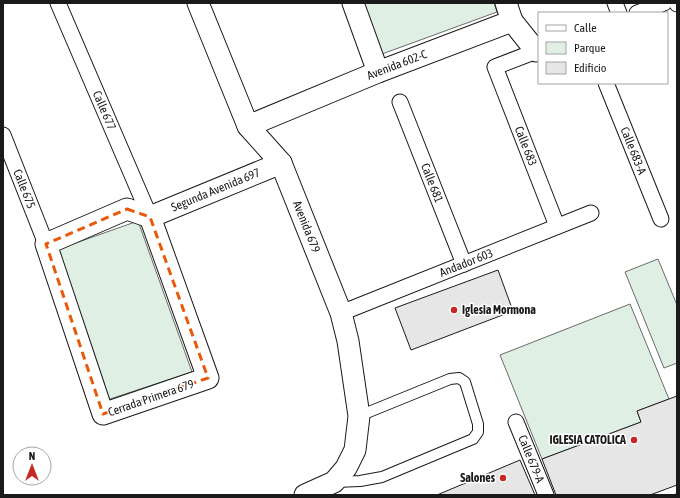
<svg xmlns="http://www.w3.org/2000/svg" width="680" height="498" viewBox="0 0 680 498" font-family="'Asap Condensed',sans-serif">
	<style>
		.green { fill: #e0efe3; stroke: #6a6a6a }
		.building { fill: #e6e6e6; stroke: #1a1a1a }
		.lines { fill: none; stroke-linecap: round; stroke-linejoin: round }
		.service-casing { stroke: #1a1a1a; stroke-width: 12 }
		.pedestrian-casing { stroke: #1a1a1a; stroke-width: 17 }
		.minor-casing { stroke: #1a1a1a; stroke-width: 23 }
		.path { stroke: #5f5f5f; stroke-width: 2.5; stroke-dasharray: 3 2; stroke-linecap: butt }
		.service { stroke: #fff; stroke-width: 10 }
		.pedestrian { stroke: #fff; stroke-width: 15 }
		.minor { stroke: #fff; stroke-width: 21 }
		.marked { fill: none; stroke: #e8590c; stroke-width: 3; stroke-dasharray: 8 5; stroke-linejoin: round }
		.poi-dot { fill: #c62828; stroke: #fff; stroke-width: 1.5 }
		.labels { text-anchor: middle; stroke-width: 3; stroke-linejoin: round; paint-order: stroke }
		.street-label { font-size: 12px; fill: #1a1a1a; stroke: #fff }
		.poi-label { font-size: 12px; font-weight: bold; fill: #1a1a1a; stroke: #fff; text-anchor: end }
	</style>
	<rect width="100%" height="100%" fill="#fff"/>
	<g class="green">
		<polygon points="363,3 494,3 497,12 382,54"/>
		<polygon points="138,221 192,372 107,400 53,251"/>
		<polygon points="658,259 677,305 677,363 664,368 625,272"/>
		<polygon points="630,304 669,399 637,411 641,422 542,459 500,355"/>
	</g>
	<g class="building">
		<polygon points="498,270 513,311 411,350 395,308"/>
		<polygon points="677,396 677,485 650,495 556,495 542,459 641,422 637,411"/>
		<polygon points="520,460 535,495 437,495"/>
	</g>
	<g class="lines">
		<g class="service-casing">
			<polyline id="service" points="335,482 360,481 382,477 473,439 478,432 478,424 465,382 459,378 450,379 359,416"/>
		</g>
		<g class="pedestrian-casing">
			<g id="pedestrian">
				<path id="s1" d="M 58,3 L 150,217"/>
				<polyline points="615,3 619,13"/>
				<polyline points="677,3 677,4"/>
				<polyline points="637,13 664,3"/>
				<path id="s2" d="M 539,50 L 495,67 L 557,226"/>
				<path id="s3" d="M 606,83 L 661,219"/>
				<path id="s4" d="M 400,102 L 464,264"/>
				<path id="s5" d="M 3,135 L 46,244"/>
				<path id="s6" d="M 341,313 L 591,213"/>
				<path id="s7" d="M 516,422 L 546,495"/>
			</g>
		</g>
		<g class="minor-casing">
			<g id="minor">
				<path id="s8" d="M 198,3 L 248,126 L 281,163 L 341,313 L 348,341 L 359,416 L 355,450 L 346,468 L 334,482 L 305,495"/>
				<polyline points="353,3 378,72"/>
				<polyline points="506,3 512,21"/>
				<path id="s9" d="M 248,126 L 378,72 L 512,21 L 536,51"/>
				<polygon points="127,209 150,217 208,378 103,414 46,244"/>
				<path id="s10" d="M 150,217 L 281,163"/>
			</g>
		</g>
		<polyline class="path" points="675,495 677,494"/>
		<use href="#service" class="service"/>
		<use href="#pedestrian" class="pedestrian"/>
		<use href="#minor" class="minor"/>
	</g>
	<path class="marked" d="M 127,209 L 150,217 L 208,378 L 103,414 L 46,244 Z"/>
	<g class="poi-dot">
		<circle cx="454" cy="310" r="4"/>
		<circle cx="634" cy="440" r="4"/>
		<circle cx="503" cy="478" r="4"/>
	</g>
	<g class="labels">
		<g class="street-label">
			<text dy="4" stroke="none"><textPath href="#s9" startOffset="161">Avenida 602-C</textPath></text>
			<text dy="4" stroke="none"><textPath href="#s1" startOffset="117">Calle 677</textPath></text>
			<text dy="4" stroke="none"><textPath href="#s2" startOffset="132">Calle 683</textPath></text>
			<text dy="4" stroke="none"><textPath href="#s3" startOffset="73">Calle 683-A</textPath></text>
			<text dy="4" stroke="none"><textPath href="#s4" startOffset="87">Calle 681</textPath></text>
			<text dy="4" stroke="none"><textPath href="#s5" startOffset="58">Calle 675</textPath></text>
			<text dy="4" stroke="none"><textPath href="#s10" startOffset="71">Segunda Avenida 697</textPath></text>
			<text dy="4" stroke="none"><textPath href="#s8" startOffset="251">Avenida 679</textPath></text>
			<text dy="4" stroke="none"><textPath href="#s6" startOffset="135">Andador 603</textPath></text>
			<text transform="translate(151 398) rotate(-19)" y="4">Cerrada Primera 679</text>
			<text dy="4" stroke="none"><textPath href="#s7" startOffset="40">Calle 679-A</textPath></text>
		</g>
		<g class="poi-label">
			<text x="462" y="314" text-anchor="start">Iglesia Mormona</text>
			<text x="626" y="444">IGLESIA CATOLICA</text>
			<text x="495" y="482">Salones</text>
		</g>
	</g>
	<rect width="680" height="498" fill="none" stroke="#1a1a1a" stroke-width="8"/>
	<rect x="538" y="12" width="130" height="72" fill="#ffffff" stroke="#a3a3a3"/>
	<rect x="546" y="25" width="20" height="6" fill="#ffffff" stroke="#a3a3a3"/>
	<text x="574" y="32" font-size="12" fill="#1a1a1a">Calle</text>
	<rect x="546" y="42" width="20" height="12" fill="#e0efe3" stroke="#a3a3a3"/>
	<text x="574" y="52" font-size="12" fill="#1a1a1a">Parque</text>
	<rect x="546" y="62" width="20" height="12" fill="#e6e6e6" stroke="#a3a3a3"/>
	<text x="574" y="72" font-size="12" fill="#1a1a1a">Edificio</text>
	<g transform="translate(32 466)"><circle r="19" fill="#ffffff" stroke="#a3a3a3"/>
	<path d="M0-3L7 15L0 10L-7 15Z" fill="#c62828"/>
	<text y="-6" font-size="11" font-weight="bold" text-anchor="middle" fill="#1a1a1a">N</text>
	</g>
</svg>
